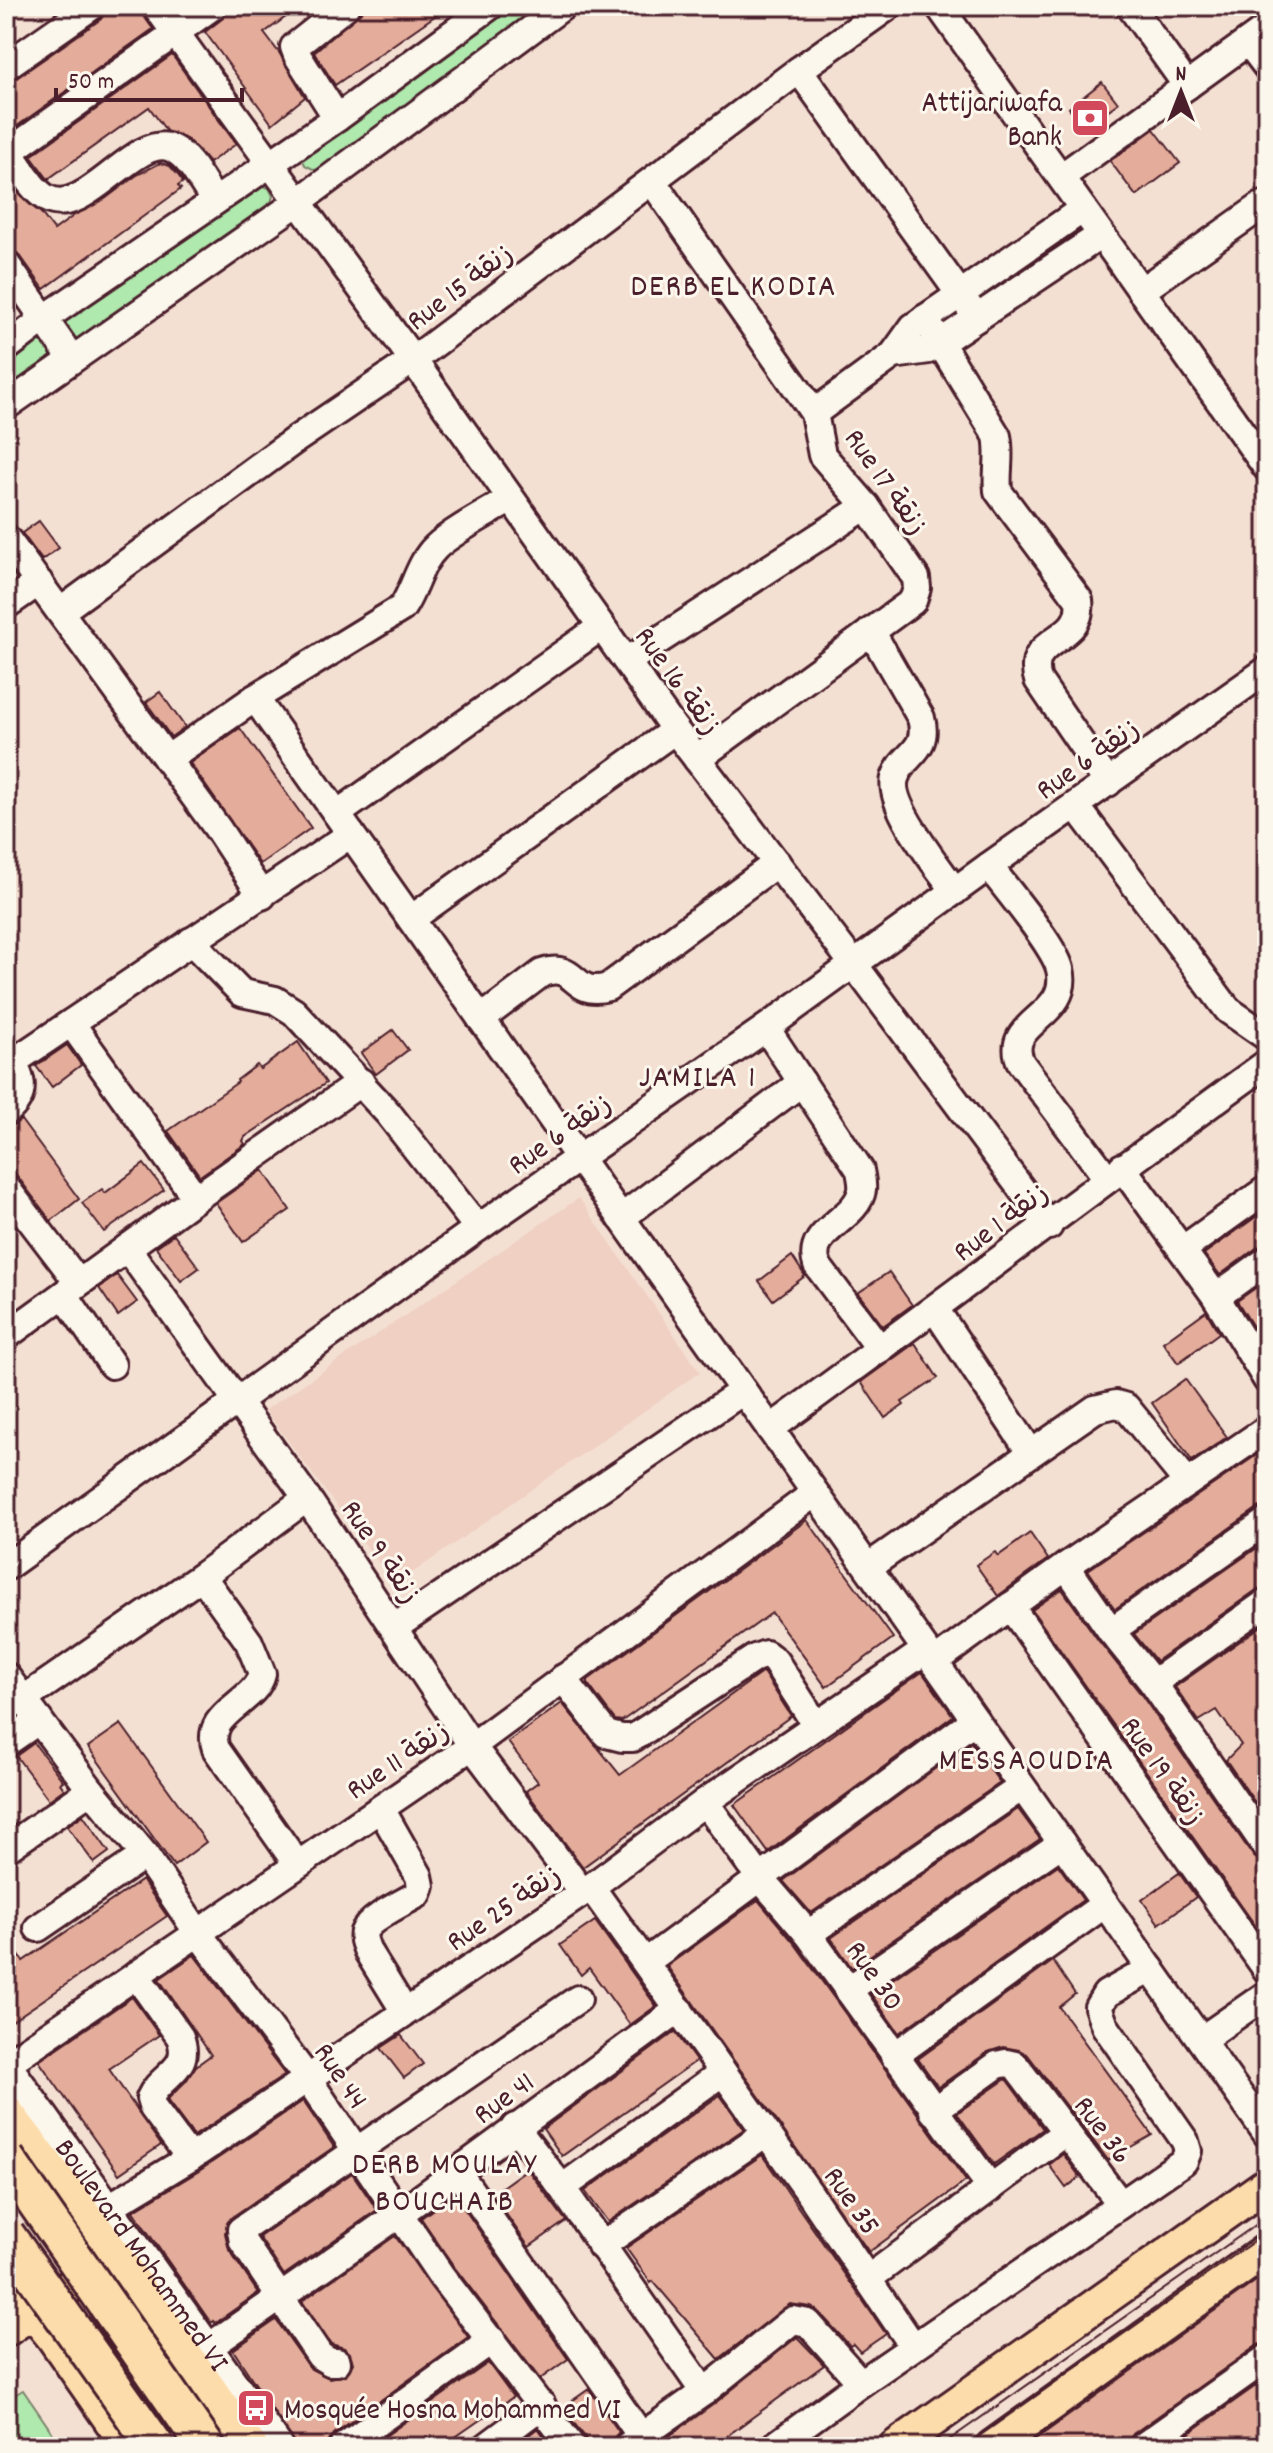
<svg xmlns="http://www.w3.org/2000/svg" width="1273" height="2453" viewBox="0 0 1273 2453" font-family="Dekko,'Playpen Sans Arabic',sans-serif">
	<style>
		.built { fill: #efd0c2 }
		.green { fill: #afe9ad; stroke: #7c846c; stroke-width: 2 }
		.building { fill: #e4ac9a; stroke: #4a1f2b; stroke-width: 2 }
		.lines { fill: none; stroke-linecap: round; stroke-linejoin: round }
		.minor-casing { stroke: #4a1f2b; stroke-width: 32 }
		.major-casing { stroke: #4a1f2b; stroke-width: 38 }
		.minor { stroke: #fbf7ec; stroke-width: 26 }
		.major { stroke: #fddcac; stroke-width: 32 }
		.tram { stroke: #4a1f2b; stroke-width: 2 }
		.highway-bridge-casing { stroke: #4a1f2b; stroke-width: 42; stroke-linecap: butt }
		.highway-bridge { stroke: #fddcac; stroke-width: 36 }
		.labels { text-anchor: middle; stroke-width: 6; stroke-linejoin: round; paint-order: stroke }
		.poi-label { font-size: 30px; fill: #4a1f2b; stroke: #fbf7ec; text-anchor: end }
		.street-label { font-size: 30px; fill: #4a1f2b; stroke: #fbf7ec }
		.neighbourhood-label { font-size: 32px; letter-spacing: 2px; fill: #4a1f2b; stroke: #fbf7ec }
	</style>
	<rect width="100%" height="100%" fill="#f4e0d3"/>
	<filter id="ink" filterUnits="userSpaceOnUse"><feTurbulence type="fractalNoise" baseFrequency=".0125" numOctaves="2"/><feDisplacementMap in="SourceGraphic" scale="16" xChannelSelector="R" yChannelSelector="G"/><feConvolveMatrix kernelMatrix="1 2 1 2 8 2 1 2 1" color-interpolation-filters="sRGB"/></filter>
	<g filter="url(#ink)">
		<polygon class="built" points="579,1198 700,1372 395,1585 265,1410"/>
		<g class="green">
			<polygon points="505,6 543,6 317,171 305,165 300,153"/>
			<polygon points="256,184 269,188 273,196 271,202 6,396 6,354"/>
			<polygon points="23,2390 62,2447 6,2447 6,2400"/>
		</g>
		<g class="building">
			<polygon points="108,6 140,6 143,15 153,29 6,134 6,82 15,79 101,19"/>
			<polygon points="229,6 301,6 264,33 280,54 305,97 272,124 205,32 223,18"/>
			<polygon points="368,6 449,6 335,85 314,52"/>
			<polygon points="172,55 236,144 209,163 188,140 167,132 149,107 48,179 31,156"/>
			<polygon points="1102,82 1118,103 1084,128 1069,108"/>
			<polygon points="1154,129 1180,163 1136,196 1110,161"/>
			<polygon points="160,163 170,166 178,175 183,182 178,186 181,189 44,289 19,254 6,248 6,176 20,195 41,213 54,230 76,214 105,199 137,175"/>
			<polygon points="6,292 17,308 6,317"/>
			<polygon points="39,521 59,548 42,560 22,533"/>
			<polygon points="160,692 185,727 171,737 146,702"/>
			<polygon points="240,728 311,828 260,864 190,763"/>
			<polygon points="393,1030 408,1050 376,1074 361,1053"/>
			<polygon points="298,1042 326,1083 245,1137 243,1141 245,1144 200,1176 168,1131 238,1082 237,1080 257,1065 260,1069"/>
			<polygon points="67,1045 81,1065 52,1087 36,1066"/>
			<polygon points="21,1120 79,1199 51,1221 6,1161 6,1128"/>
			<polygon points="144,1164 164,1190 104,1232 82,1203 102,1189 105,1193"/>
			<polygon points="263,1170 290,1210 243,1242 216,1203"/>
			<polygon points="1267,1209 1267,1244 1258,1247 1220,1275 1204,1254"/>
			<polygon points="174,1234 199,1268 181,1281 156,1247"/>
			<polygon points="792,1256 805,1276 773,1300 759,1281"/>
			<polygon points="889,1272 912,1305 883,1326 858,1293"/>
			<polygon points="117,1275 137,1302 118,1316 99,1288"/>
			<polygon points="1267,1280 1267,1349 1237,1301"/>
			<polygon points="1206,1311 1219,1333 1178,1363 1163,1342"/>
			<polygon points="915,1343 938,1378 902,1402 904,1405 885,1418 861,1382"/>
			<polygon points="1185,1379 1227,1437 1192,1461 1152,1403"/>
			<polygon points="1267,1448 1267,1505 1258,1508 1115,1609 1088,1570"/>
			<polygon points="807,1520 893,1638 826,1687 772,1613 622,1721 615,1720 588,1684 588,1680"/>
			<polygon points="1030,1533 1048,1559 998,1596 976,1565 995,1552 998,1556"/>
			<polygon points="1267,1541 1267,1586 1258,1589 1156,1661 1134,1634"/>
			<polygon points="1062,1589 1098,1640 1140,1693 1254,1857 1267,1864 1267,1942 1032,1610"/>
			<polygon points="1267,1622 1267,1820 1226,1760 1241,1745 1217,1710 1199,1721 1175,1687"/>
			<polygon points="763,1672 791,1716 583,1867 526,1791 538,1782 508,1742 562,1703 620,1775"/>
			<polygon points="922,1672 953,1716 768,1852 734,1805"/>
			<polygon points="121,1724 206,1842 174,1866 88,1747"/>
			<polygon points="971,1742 1000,1783 811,1913 783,1881"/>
			<polygon points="34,1743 63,1781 60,1783 64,1789 49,1800 16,1756"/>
			<polygon points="1018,1809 1040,1839 852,1968 831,1938"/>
			<polygon points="83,1815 109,1852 94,1863 67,1826"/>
			<polygon points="1058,1865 1083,1900 899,2033 871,1994"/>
			<polygon points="1179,1873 1196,1897 1159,1924 1142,1900"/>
			<polygon points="142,1880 167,1916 6,2025 6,1937 23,1961"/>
			<polygon points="758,1900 795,1944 966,2181 869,2252 667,1966"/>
			<polygon points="595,1921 656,2006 630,2025 589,1968 581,1975 560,1945"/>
			<polygon points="194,1955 285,2075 194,2136 167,2100 186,2081 196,2066 211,2055 159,1979"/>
			<polygon points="1053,1961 1075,1994 1059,2007 1152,2135 1108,2160 1028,2055 1019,2050 1003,2047 988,2052 938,2087 918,2059"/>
			<polygon points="132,1997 159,2035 109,2069 161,2145 119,2174 39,2061"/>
			<polygon points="675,2032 696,2061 562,2156 543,2129"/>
			<polygon points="401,2035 423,2064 404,2078 381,2048"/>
			<polygon points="1006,2079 1043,2129 994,2164 957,2113"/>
			<polygon points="720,2095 744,2129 608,2222 585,2191"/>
			<polygon points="303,2101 334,2147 232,2217 227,2223 225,2233 229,2250 258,2293 215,2323 213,2321 211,2323 133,2211 199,2171"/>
			<polygon points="1063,2154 1080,2177 1066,2188 1049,2165"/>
			<polygon points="762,2155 886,2334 860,2352 853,2344 850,2346 819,2312 811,2307 790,2304 719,2359 653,2281 651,2283 626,2248"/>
			<polygon points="527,2169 566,2221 529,2247 492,2194"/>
			<polygon points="352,2173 377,2210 284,2275 259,2237"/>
			<polygon points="454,2194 568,2359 540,2379 455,2268 421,2218"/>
			<polygon points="395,2236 468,2337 334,2434 327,2447 297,2447 233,2350 276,2320 311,2369 329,2378 346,2375 353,2363 350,2353 344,2348 331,2344 302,2301"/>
			<polygon points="1267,2273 1267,2342 1258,2345 1133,2434 1126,2447 1025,2447"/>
			<polygon points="797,2337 824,2365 712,2447 654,2447 714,2404"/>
			<polygon points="488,2363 513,2397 441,2447 370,2447"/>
			<polygon points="1267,2378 1267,2435 1250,2447 1170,2447"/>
			<polygon points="589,2389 619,2432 612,2440 610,2447 588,2447 585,2437 562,2408"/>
			<polygon points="538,2428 552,2447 513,2447"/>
		</g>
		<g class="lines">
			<g class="minor-casing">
				<g id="minor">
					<polyline points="156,6 413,360 675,730 855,966 1049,1226"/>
					<polyline points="939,6 1267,468"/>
					<polyline points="1130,6 1187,86"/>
					<polyline points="1248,42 1267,67"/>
					<polyline points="6,66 92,6"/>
					<polyline points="799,70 977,318"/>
					<polyline points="337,118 297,55 294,47 346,6"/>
					<path d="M 9,152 C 20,167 32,191 48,199 C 87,218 137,130 173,149 C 191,158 203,185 215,201"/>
					<polyline points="6,154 213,6"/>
					<polyline points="1061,177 1267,28"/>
					<polyline points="652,181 814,413 822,455 866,506 916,578 917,588 913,601 697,759"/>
					<polyline points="6,264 72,359"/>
					<polyline points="1141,291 1263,205"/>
					<path d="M 925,318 L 997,436 C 1001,455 996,472 998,491 L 1079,600 C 1085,644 1024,635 1038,680 L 1108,783"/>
					<polyline points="6,348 45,318 337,118 490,6"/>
					<polyline points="893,355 929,350 1101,235"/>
					<polyline points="6,406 298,202 563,6"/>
					<polyline points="814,413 893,355 913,327 1083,209"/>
					<polyline points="6,538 218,829 262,896"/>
					<polyline points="6,605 39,582"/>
					<polyline points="61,611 295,440 413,360 799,70 889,6"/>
					<path d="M 871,631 L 921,718 C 930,752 903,753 895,778 C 887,805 939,868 955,891"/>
					<polyline points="627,661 866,506"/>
					<polyline points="255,698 1267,2134"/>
					<path d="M 167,759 L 255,698 L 402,608 C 415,589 419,563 436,547 C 451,532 491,511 511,499"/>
					<polyline points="1076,806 1228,1010 1267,1037"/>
					<polyline points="337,814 601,627"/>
					<path d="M 989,866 C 1006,889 1054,945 1060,969 C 1072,1018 1001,1021 1021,1063 L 1107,1178"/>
					<polyline points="411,919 675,730"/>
					<polyline points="191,941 242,993 275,1000 294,1012 388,1113 478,1228"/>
					<path d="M 481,1019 L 542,973 C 578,961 571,998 608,987 L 777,863"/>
					<polyline points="71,1023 196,1198"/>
					<path d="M 766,1028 L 860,1170 C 861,1177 863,1183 862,1190 C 857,1220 805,1230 817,1265 L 880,1349"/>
					<path d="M 6,1052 C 21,1074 30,1093 6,1112"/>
					<polyline points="13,1062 351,834"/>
					<polyline points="1122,1167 1216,1297 1267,1380"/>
					<polyline points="6,1188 78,1282"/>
					<polyline points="621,1218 802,1082"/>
					<polyline points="127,1248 307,1498 472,1746 582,1892"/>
					<polyline points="1182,1250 1267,1189"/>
					<polyline points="64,1294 112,1365"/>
					<polyline points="1216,1297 1267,1260"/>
					<polyline points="935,1309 1031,1453"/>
					<polyline points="6,1336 196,1198 361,1082"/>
					<path d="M 770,1429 C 937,1308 1100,1183 1267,1063"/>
					<polyline points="1066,1566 1111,1631 1153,1683 1267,1848"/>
					<polyline points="6,1567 478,1228 766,1028 989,866 1267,670"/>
					<polyline points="868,1567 1095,1409 1116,1404 1126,1407 1188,1483"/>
					<path d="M 202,1576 L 249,1642 L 262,1674 C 255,1704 203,1712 216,1749 L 297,1864"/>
					<polyline points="1010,1606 1267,1970"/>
					<polyline points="395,1627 743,1391"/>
					<polyline points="1111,1631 1267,1521"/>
					<polyline points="934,1662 1066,1566 1267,1429"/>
					<polyline points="6,1676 91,1790 145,1855 198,1933 308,2079 442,2277 572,2447"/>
					<polyline points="563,1678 606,1734 622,1738 633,1738 755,1658 766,1654 775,1661 816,1725"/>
					<polyline points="1153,1683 1267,1602"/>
					<polyline points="24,1699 202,1576 307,1498"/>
					<polyline points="6,1743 39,1720"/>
					<polyline points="705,1802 760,1878 808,1934 991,2188"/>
					<path d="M 381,1809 L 419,1876 L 421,1886 L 418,1894 C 405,1902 369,1918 364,1932 C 362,1939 366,1946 368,1952 L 405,2012"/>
					<polyline points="6,1849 91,1790"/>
					<polyline points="591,1887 810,2194 913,2346"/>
					<polyline points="38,1928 145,1855"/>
					<polyline points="808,1934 1022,1787"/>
					<polyline points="646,1962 975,1720"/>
					<path d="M 136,1975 L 180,2037 C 193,2070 160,2074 150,2098 L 153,2108 L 190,2158"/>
					<polyline points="848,1990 1062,1843"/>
					<polyline points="1201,2040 1267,1994"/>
					<polyline points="894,2056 1105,1904"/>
					<path id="s1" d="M 6,2062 L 280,2447"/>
					<polyline points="6,2064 472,1746 815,1493"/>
					<polyline points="933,2111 997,2065 1006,2063 1015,2065 1120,2203"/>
					<polyline points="515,2127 562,2188 704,2392"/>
					<polyline points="457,2171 641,2436"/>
					<polyline points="562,2188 723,2072"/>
					<polyline points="109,2207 190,2158 591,1887 705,1802 926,1650"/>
					<polyline points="601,2246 766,2133"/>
					<polyline points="869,2278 1066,2132"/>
					<polyline points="209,2347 398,2215 679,2009"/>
					<polyline points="337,2362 330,2362 320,2356 243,2242 241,2230 578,1999"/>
					<polyline points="343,2447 492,2340"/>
					<polyline points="486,2447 542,2405"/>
					<polyline points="626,2447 704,2392 793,2320 808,2323 861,2383"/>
					<polyline points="773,2447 861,2383 1184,2161 1188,2151 1185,2141 1105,2026 1098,2007 1106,1994 1151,1969"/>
					<polyline points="1142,2447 1267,2358"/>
				</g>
			</g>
			<g class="major-casing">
				<g id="major">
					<polyline points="6,2111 97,2230 251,2447"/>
					<polyline points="6,2280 52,2336 129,2447"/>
					<polyline points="6,2330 106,2262"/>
					<polyline points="895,2447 1267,2184"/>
					<polyline points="992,2447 1267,2250"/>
				</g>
			</g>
			<use href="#minor" class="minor"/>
			<use href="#major" class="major"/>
			<g class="tram">
				<polyline points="6,2182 60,2253 195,2447"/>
				<polyline points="90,2316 177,2447"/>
				<polyline points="939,2447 1267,2217"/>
				<polyline points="964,2447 1267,2232"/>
			</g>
			<g class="highway-bridge-casing">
				<g id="highway-bridge">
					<polyline points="6,2159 206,2447"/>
					<polyline points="6,2235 156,2447"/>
				</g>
			</g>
			<use href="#highway-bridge" class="highway-bridge"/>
		</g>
	</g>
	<defs>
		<g id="bank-square" transform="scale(2)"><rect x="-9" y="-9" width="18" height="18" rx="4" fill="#d1495b" stroke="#fbf7ec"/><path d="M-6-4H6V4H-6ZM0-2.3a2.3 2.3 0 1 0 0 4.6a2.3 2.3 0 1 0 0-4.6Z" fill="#fff"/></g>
		<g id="bus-square" transform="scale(2)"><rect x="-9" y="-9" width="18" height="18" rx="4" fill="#d1495b" stroke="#fbf7ec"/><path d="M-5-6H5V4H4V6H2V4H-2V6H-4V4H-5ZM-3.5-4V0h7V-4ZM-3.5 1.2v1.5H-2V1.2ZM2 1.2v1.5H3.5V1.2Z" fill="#fff"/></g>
	</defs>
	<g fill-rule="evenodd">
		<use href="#bank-square" x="1090" y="118"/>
		<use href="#bus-square" x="256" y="2408"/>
	</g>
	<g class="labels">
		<g class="poi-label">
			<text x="1062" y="111">Attijariwafa<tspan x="1062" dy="34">Bank</tspan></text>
			<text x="284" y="2418" text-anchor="start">Mosquée Hosna Mohammed VI</text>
		</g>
		<g class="street-label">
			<text transform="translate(459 286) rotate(-37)" y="10">Rue 15 زنقة</text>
			<text transform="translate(887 481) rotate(55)" y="10">Rue 17 زنقة</text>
			<text transform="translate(679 680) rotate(54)" y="10">Rue 16 زنقة</text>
			<text transform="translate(1087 758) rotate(-35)" y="10">Rue 6 زنقة</text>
			<text transform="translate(559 1133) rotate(-35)" y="10">Rue 6 زنقة</text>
			<text transform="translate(1000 1221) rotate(-37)" y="10">Rue 1 زنقة</text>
			<text transform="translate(382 1551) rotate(56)" y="10">Rue 9 زنقة</text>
			<text transform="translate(397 1759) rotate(-34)" y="10">Rue 11 زنقة</text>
			<text transform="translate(1164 1770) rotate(55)" y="10">Rue 19 زنقة</text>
			<text transform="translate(503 1907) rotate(-34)" y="10">Rue 25 زنقة</text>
			<text transform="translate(876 1975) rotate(55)" y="10">Rue 30</text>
			<text transform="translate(342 2075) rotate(56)" y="10">Rue 44</text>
			<text transform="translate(503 2097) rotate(-36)" y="10">Rue 41</text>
			<text transform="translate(1104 2129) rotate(53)" y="10">Rue 36</text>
			<text transform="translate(853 2200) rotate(55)" y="10">Rue 35</text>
			<text dy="10" stroke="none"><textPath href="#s1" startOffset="236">Boulevard Mohammed VI</textPath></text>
		</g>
		<g class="neighbourhood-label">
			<text x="734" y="295">DERB EL KODIA</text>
			<text x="698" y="1086">JAMILA 1</text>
			<text x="1027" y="1769">MESSAOUDIA</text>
			<text x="445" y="2173">DERB MOULAY<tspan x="445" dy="37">BOUCHAIB</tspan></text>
		</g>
	</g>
	<rect width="1273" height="2453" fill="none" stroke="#fbf7ec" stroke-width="32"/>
	<rect x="16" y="16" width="1241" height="2421" fill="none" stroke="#4a1f2b" stroke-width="3" filter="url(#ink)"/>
	<g transform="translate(1181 92)" stroke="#fbf7ec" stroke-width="6" paint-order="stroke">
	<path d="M0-6L14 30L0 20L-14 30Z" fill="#4a1f2b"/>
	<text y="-12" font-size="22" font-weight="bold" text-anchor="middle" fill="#4a1f2b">N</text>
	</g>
	<path d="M56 88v12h186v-12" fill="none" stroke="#4a1f2b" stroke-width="4"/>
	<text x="68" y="88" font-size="24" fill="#4a1f2b" stroke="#fbf7ec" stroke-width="6" paint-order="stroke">50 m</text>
</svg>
